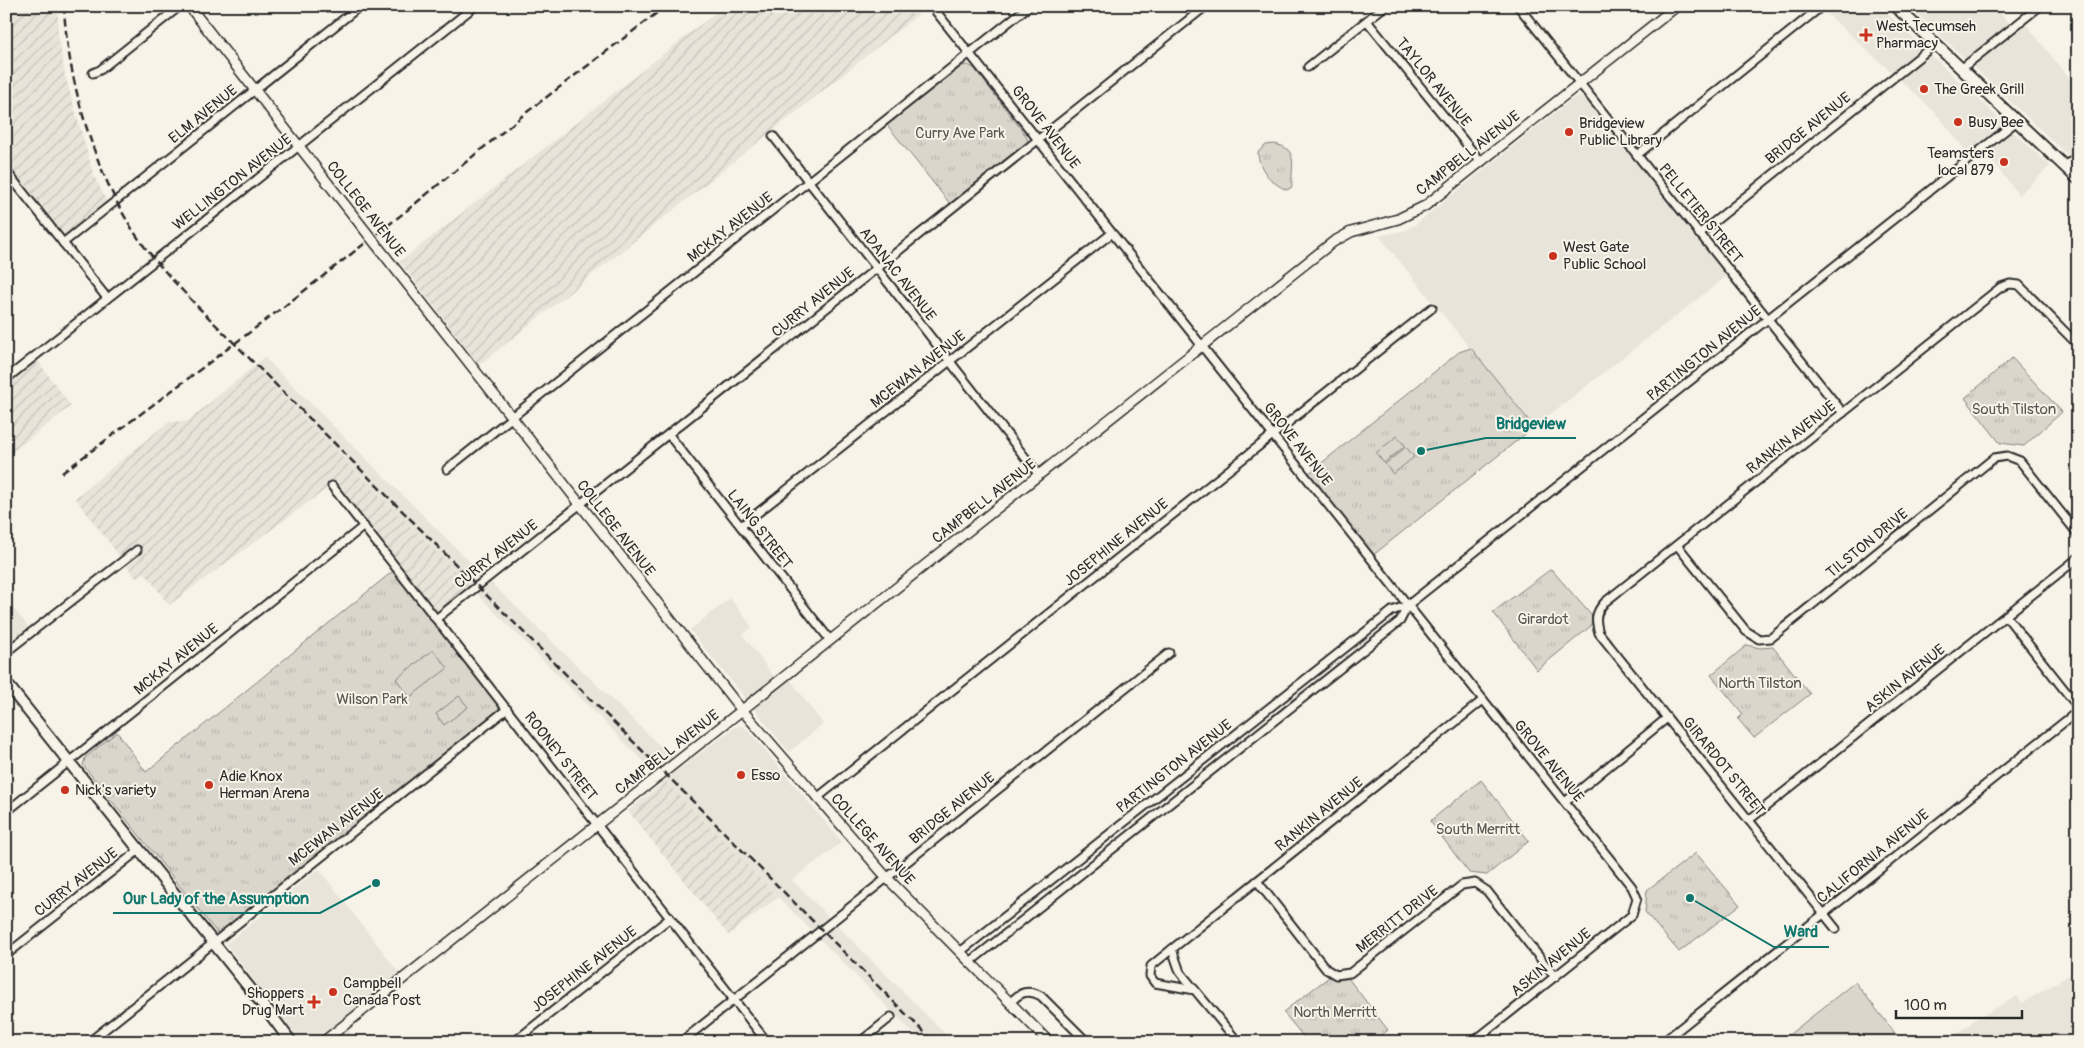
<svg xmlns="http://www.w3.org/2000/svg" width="2084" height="1048" viewBox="0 0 2084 1048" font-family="Pangolin,sans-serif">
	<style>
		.built { fill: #e8e4da }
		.industrial { fill: url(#industrial-furrows) }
		.grass { fill: url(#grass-tufts); stroke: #82807c }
		.pitch { fill: #dad6cc; stroke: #82807c }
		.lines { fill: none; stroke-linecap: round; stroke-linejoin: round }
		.minor-casing { stroke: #2b2b2b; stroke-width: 11 }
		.tertiary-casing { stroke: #2b2b2b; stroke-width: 12 }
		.secondary-casing { stroke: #2b2b2b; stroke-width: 14 }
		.minor { stroke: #f7f3e8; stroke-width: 7 }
		.tertiary { stroke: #f7f3e8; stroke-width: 9 }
		.secondary { stroke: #f7f3e8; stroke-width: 10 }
		.rail { stroke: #2b2b2b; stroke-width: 2.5; stroke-dasharray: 8 4; stroke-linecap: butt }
		.tertiary-bridge-casing { stroke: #2b2b2b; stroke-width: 12; stroke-linecap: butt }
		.tertiary-bridge { stroke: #f7f3e8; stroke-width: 9 }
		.poi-dot { fill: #c8321e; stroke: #f7f3e8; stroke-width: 2 }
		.labels { text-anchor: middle; stroke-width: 4; stroke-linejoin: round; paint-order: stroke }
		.poi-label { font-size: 15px; fill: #2b2b2b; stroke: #f7f3e8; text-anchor: start }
		.street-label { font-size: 15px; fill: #2b2b2b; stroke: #f7f3e8 }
		.park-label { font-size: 15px; fill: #575653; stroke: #f7f3e8 }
		.leader { fill: none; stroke: #0f766e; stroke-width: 2 }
		.callout-dot { fill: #0f766e; stroke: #f7f3e8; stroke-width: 2 }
		.callout-label { font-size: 16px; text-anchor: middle; font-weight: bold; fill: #0f766e; stroke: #f7f3e8; stroke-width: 4; stroke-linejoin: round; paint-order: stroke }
	</style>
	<defs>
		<pattern id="industrial-furrows" width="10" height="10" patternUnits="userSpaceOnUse" patternTransform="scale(1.25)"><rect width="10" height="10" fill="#e8e4da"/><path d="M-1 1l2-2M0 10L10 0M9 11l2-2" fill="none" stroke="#c7c4bb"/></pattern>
		<pattern id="grass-tufts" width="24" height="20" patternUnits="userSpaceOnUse" patternTransform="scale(1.25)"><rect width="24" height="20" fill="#dad6cc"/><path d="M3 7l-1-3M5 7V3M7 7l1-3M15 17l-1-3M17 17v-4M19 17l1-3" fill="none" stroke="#bbb8af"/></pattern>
	</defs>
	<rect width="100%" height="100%" fill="#f7f3e8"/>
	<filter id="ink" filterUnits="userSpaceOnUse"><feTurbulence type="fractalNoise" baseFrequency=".02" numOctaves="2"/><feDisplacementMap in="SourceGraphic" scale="10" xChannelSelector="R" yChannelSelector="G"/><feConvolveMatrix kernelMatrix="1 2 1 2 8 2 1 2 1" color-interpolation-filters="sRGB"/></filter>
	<g filter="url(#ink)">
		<g class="built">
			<polygon points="1811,6 1879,6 2050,166 2019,195 1986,153 1975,162 1934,111 1825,12 1820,14"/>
			<polygon points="1909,6 1995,6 2016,32 2026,24 2078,89 2078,165"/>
			<polygon points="1579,96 1586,99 1727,276 1534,427 1379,236 1406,230 1416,224 1572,99"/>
			<polygon points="264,357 482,574 682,767 735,727 742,726 749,731 842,842 792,880 953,1042 922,1042 353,469 254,366"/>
			<polygon points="730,598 752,627 743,635 774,677 783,670 823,724 789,752 690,630"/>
			<polygon points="6,599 30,629 6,647"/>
			<polygon points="319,869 400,974 342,1021 358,1042 301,1042 226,944"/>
			<polygon points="2078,968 2078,1042 1947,1042 1973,1021 2017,996 2022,1003 2063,979"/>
		</g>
		<g class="industrial">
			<polygon points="6,6 58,6 58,34 65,75 94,176 107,202 60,239 6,170"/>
			<polygon points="724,6 929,6 479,365 400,262"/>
			<polygon points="37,360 71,406 6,457 6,385"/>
			<polygon points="254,366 353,469 471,587 438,613 336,482 169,605 145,573 136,578 75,498 168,422 188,421"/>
			<polygon points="665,781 778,897 728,935 628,811"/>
		</g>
		<g class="grass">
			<polygon points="968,65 974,68 1025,134 1028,141 1024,148 951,205 887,125 962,66"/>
			<path d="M 1274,144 C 1301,148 1290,169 1292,187 L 1287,190 C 1272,184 1258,169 1258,152 L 1266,145 Z"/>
			<polygon points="1471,348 1534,427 1372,556 1308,474 1459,352"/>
			<polygon points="2012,358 2062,412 2024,446 2000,443 1965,398"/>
			<polygon points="1551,569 1592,616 1591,626 1537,670 1493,612"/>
			<polygon points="393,571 500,708 218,934 83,765 85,758 117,732 146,772"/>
			<polygon points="1747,645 1760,648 1773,647 1810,694 1754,738 1738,719 1743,714 1711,675"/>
			<polygon points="1481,780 1529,841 1487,875 1469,873 1430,821"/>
			<polygon points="1696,853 1740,905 1679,952 1645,912 1647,890"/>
			<polygon points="1329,977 1348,978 1388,1030 1373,1042 1308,1042 1283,1012"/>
		</g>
		<g class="pitch">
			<polygon points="1397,436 1405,446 1384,463 1376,453"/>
			<polygon points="1406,447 1414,457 1393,474 1385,464"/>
			<polygon points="433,650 448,668 410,697 396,679"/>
			<polygon points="459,696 468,707 444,725 436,714"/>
			<polygon points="1855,982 1902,1042 1780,1042"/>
		</g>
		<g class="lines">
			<g class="minor-casing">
				<g id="minor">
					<polyline points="1518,6 1843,413"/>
					<polyline points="934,9 1632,887 1637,898 1632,915 1473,1042"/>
					<polyline points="1367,21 1481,162"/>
					<polyline points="1308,67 1385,6"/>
					<polyline points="1961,69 2040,6"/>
					<polyline points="93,73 100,70 180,6"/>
					<polyline points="773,136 1039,475"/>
					<polyline points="1637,155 1822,6"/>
					<polyline points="2064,166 2078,156"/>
					<polyline points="6,171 107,298"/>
					<polyline points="1699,234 1934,45"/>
					<polyline points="63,243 360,6"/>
					<polyline points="6,379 475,6"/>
					<polyline points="669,435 830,640"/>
					<polyline points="447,469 1029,6"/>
					<polyline points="332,486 767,1042"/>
					<polyline points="741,526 1112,233"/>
					<polyline points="1677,545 1746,631 1759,639 1771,638 1994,458 2007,456 2020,461 2078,534"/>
					<polyline points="2006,616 2078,707"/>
					<polyline points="436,619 1206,6"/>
					<polyline points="6,652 137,550"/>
					<polyline points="817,798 1432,308"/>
					<polyline points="1565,802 1667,718"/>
					<polyline points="6,812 364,526"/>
					<polyline points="1749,820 2078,558"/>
					<polyline points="1257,881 1326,969 1336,975 1350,973 1462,885 1475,883 1487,891 1555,977"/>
					<path d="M 1836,929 L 1599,633 C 1595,619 1595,613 1605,602 L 2001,287 L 2010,284 L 2019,285 L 2078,345"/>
					<polyline points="1172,949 1483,700"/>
					<polyline points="960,952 1392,611 1408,605 2017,121"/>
					<polyline points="6,955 139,850"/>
					<polyline points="970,962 1400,621 1408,605"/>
					<polyline points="1195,990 1155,983 1150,976 1151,966 1172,949 1180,972 1238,1042"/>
					<path d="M 1011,1002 C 1020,992 1028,989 1041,996 L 1087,1042"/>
					<polyline points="89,1042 507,709"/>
					<polyline points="514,1042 670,918"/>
					<polyline points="681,1042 1169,653"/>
					<polyline points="860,1042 891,1017"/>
					<polyline points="1663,1042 2078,711"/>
				</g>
			</g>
			<g class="tertiary-casing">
				<g id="tertiary">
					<polyline points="189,6 360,224"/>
					<polyline points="386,257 736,703 887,878 1049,1042"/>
					<polyline points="323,1042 1333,242 1351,232 1398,219 1425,206 1677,6"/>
				</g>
			</g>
			<g class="secondary-casing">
				<g id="secondary">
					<polyline points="1895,6 2078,179"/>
					<polyline points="6,683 268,1011 291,1042"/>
				</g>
			</g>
			<use href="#minor" class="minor"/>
			<use href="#tertiary" class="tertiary"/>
			<use href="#secondary" class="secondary"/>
			<g class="rail">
				<path d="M 64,6 C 67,81 97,181 141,242 C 158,265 179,287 199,308 L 934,1042"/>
				<polyline points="62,473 286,305 405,212 527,112 666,6"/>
			</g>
			<g class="tertiary-bridge-casing">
				<polyline id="tertiary-bridge" points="360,224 386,257"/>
			</g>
			<use href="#tertiary-bridge" class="tertiary-bridge"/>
		</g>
	</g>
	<g class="poi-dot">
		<path d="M1863.5 27.5h5v5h5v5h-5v5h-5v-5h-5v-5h5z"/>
		<circle cx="1924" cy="89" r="5"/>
		<circle cx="1958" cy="122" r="5"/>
		<circle cx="1569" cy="132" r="5"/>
		<circle cx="2004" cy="162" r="5"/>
		<circle cx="1553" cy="256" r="5"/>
		<circle cx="741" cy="775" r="5"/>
		<circle cx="209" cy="785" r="5"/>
		<circle cx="65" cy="790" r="5"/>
		<circle cx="333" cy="992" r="5"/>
		<path d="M311.5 994.5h5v5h5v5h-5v5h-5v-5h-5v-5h5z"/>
	</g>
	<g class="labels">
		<g class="poi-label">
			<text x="1876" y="31">West Tecumseh<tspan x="1876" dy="17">Pharmacy</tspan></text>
			<text x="1934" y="94">The Greek Grill</text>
			<text x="1968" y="127">Busy Bee</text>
			<text x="1579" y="128">Bridgeview<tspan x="1579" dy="17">Public Library</tspan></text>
			<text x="1994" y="158" text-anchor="end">Teamsters<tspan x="1994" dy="17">local 879</tspan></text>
			<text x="1563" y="252">West Gate<tspan x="1563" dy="17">Public School</tspan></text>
			<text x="751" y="780">Esso</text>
			<text x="219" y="781">Adie Knox<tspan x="219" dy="17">Herman Arena</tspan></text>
			<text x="75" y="795">Nick's variety</text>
			<text x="343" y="988">Campbell<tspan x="343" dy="17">Canada Post</tspan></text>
			<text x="304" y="998" text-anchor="end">Shoppers<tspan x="304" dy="17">Drug Mart</tspan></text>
		</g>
		<g class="street-label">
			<text transform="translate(1434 82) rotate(51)" y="5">TAYLOR AVENUE</text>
			<text transform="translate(203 114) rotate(-39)" y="5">ELM AVENUE</text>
			<text transform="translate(1046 127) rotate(52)" y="5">GROVE AVENUE</text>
			<text transform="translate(1808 128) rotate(-39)" y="5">BRIDGE AVENUE</text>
			<text transform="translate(1468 153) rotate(-38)" y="5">CAMPBELL AVENUE</text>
			<text transform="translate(232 182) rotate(-38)" y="5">WELLINGTON AVENUE</text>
			<text transform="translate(366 209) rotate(52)" y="5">COLLEGE AVENUE</text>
			<text transform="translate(1701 213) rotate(51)" y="5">PELLETIER STREET</text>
			<text transform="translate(730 227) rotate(-38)" y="5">MCKAY AVENUE</text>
			<text transform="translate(898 274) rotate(52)" y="5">ADANAC AVENUE</text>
			<text transform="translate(813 302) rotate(-39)" y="5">CURRY AVENUE</text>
			<text transform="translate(1704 353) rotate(-39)" y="5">PARTINGTON AVENUE</text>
			<text transform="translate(918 369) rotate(-38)" y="5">MCEWAN AVENUE</text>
			<text transform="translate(1791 437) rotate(-38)" y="5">RANKIN AVENUE</text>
			<text transform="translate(1298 444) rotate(52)" y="5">GROVE AVENUE</text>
			<text transform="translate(984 501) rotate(-38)" y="5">CAMPBELL AVENUE</text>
			<text transform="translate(616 528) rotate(52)" y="5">COLLEGE AVENUE</text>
			<text transform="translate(760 529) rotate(52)" y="5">LAING STREET</text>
			<text transform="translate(1116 542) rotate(-39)" y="5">JOSEPHINE AVENUE</text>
			<text transform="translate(1867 543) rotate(-39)" y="5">TILSTON DRIVE</text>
			<text transform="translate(496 554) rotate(-38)" y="5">CURRY AVENUE</text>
			<text transform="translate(176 659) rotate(-39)" y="5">MCKAY AVENUE</text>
			<text transform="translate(1905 678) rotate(-39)" y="5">ASKIN AVENUE</text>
			<text transform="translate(667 752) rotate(-38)" y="5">CAMPBELL AVENUE</text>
			<text transform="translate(561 756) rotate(52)" y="5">ROONEY STREET</text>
			<text transform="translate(1549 761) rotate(51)" y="5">GROVE AVENUE</text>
			<text transform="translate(1174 766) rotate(-38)" y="5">PARTINGTON AVENUE</text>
			<text transform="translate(1724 766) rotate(51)" y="5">GIRARDOT STREET</text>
			<text transform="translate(952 808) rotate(-39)" y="5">BRIDGE AVENUE</text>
			<text transform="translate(1319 814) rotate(-39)" y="5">RANKIN AVENUE</text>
			<text transform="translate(336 827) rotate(-38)" y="5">MCEWAN AVENUE</text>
			<text transform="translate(873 839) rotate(48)" y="5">COLLEGE AVENUE</text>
			<text transform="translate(1873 856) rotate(-39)" y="5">CALIFORNIA AVENUE</text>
			<text transform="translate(76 882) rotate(-38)" y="5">CURRY AVENUE</text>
			<text transform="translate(1397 919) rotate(-38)" y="5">MERRITT DRIVE</text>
			<text transform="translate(1551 962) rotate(-39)" y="5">ASKIN AVENUE</text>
			<text transform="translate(584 969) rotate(-38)" y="5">JOSEPHINE AVENUE</text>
		</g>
		<g class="park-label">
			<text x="960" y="138">Curry Ave Park</text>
			<text x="2014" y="414">South Tilston</text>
			<text x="1543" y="624">Girardot</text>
			<text x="1760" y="688">North Tilston</text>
			<text x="372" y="704">Wilson Park</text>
			<text x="1478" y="834">South Merritt</text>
			<text x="1335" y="1017">North Merritt</text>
		</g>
	</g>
	<path class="leader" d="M1421 451L1486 438H1576M376 883L320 913H113M1690 898L1774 947H1829"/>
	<g class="callout-dot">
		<circle cx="1421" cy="451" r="5"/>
		<circle cx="376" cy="883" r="5"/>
		<circle cx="1690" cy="898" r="5"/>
	</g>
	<g class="callout-label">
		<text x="1531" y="429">Bridgeview</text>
		<text x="216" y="904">Our Lady of the Assumption</text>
		<text x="1801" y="937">Ward</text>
	</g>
	<rect width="2084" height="1048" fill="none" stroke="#f7f3e8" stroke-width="25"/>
	<rect x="12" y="12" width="2059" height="1023" fill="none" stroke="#2b2b2b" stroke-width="2" filter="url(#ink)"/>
	<path d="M1896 1010v8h126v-8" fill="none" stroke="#2b2b2b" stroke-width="2.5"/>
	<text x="1904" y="1010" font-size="15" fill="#2b2b2b" stroke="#f7f3e8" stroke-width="4" paint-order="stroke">100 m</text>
</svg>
